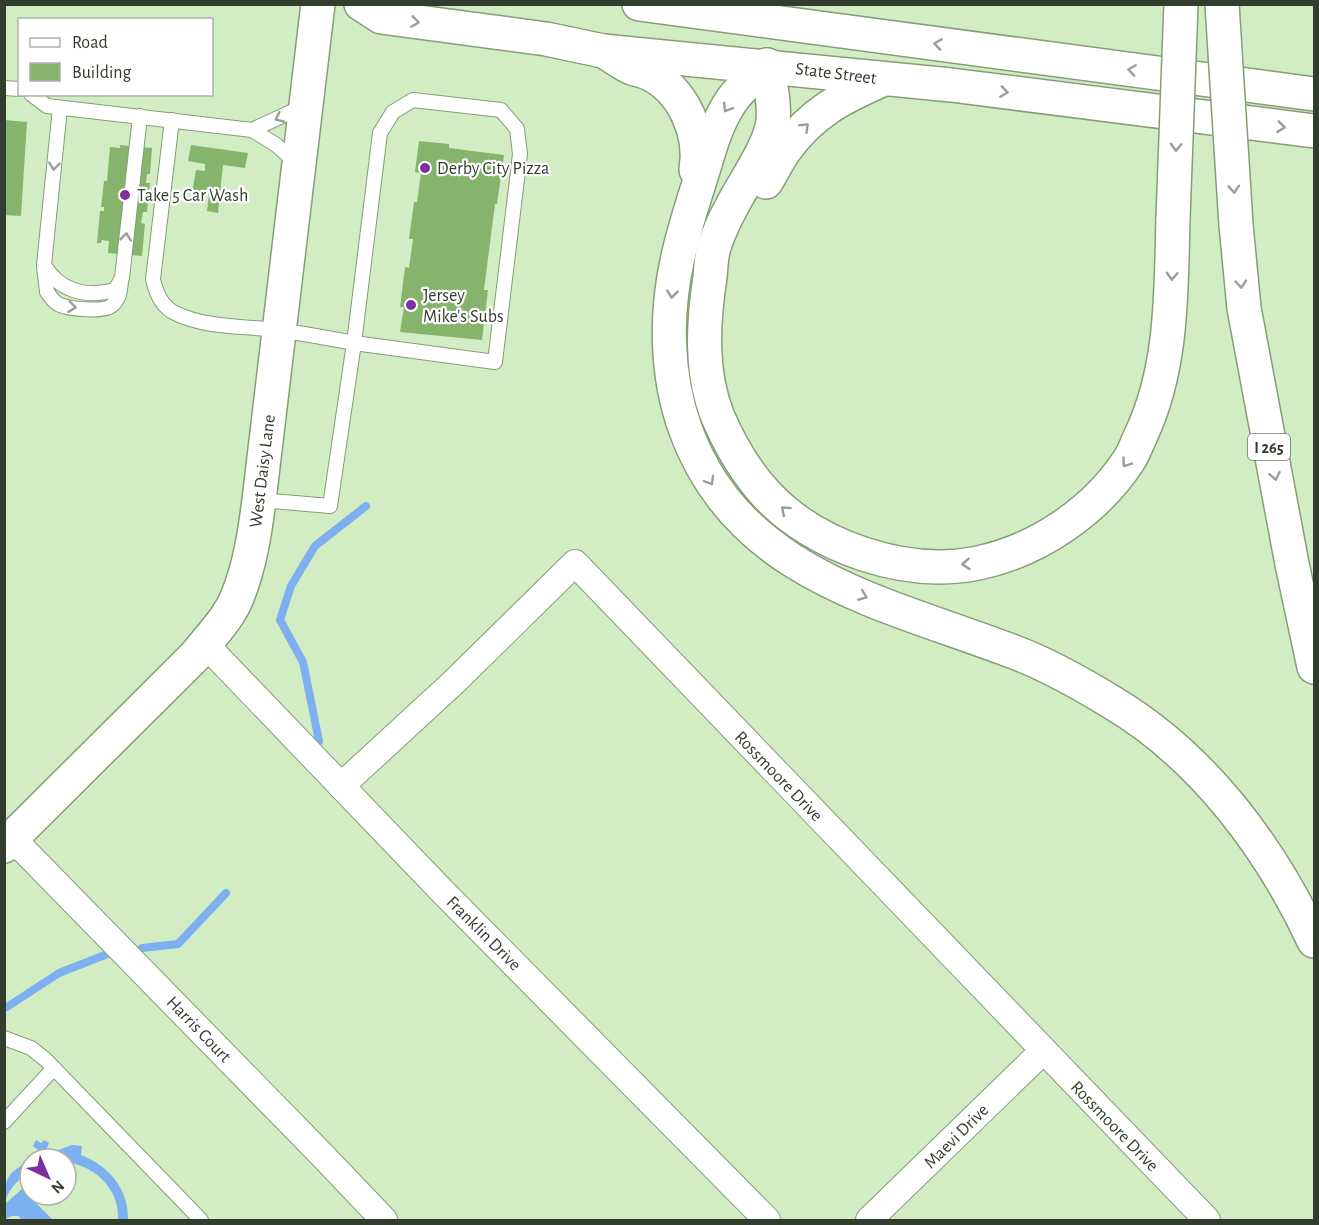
<svg xmlns="http://www.w3.org/2000/svg" width="1319" height="1225" viewBox="0 0 1319 1225" font-family="'Alegreya Sans',sans-serif">
	<style>
		.water { fill: #7db0f0 }
		.lines { fill: none; stroke-linecap: round; stroke-linejoin: round }
		.stream { stroke: #7db0f0; stroke-width: 8 }
		.building { fill: #87b46d }
		.lane-casing { stroke: #859e78; stroke-width: 16 }
		.street-casing { stroke: #859e78; stroke-width: 28 }
		.secondary-casing { stroke: #859e78; stroke-width: 36 }
		.highway-casing { stroke: #859e78; stroke-width: 36 }
		.lane { stroke: #fff; stroke-width: 14 }
		.street { stroke: #fff; stroke-width: 26 }
		.secondary { stroke: #fff; stroke-width: 33 }
		.highway { stroke: #fff; stroke-width: 33 }
		.highway-bridge-casing { stroke: #859e78; stroke-width: 36; stroke-linecap: butt }
		.highway-bridge { stroke: #fff; stroke-width: 33 }
		.oneway { stroke: #999e96 }
		.poi-dot { fill: #7e2e9e; stroke: #fff; stroke-width: 2 }
		.labels { text-anchor: middle; stroke-width: 4.5; stroke-linejoin: round; paint-order: stroke }
		.shield { fill: #fff; stroke: #70776c; stroke-width: 1.5 }
		.shield-label { font-size: 16px; font-weight: bold; fill: #333d2d }
		.street-label { font-size: 18px; fill: #333d2d; stroke: #fff }
		.poi-label { font-size: 18px; fill: #333d2d; stroke: #fff; text-anchor: start }
	</style>
	<rect width="100%" height="100%" fill="#d2edc3"/>
	<g class="water">
		<path d="M 36,1140 L 41,1143 L 44,1140 L 49,1143 L 46,1150 L 47,1154 L 72,1145 L 82,1146 L 81,1155 C 109,1166 129,1189 128,1220 L 118,1220 C 120,1190 96,1166 66,1162 L 66,1159 L 32,1159 L 38,1150 L 33,1146 Z"/>
		<path d="M 30,1160 L 30,1172 C 18,1179 10,1188 5,1201 C 4,1176 9,1173 30,1160 Z"/>
		<polygon points="22,1189 53,1220 22,1220 18,1216 12,1216 5,1219 5,1204"/>
	</g>
	<g class="lines">
		<g class="stream">
			<polyline points="319,741 303,662 280,620 291,586 315,546 366,506"/>
			<polyline points="142,948 178,944 226,893"/>
			<polyline points="7,1007 59,973 110,953"/>
		</g>
	</g>
	<g class="building">
		<polygon points="4,120 27,122 21,216 4,215"/>
		<polygon points="419,141 449,144 449,148 504,155 497,204 495,204 484,290 488,290 482,340 400,332 404,307 400,307 405,267 409,268 413,239 409,239 414,202 417,202 421,173 415,172"/>
		<polygon points="120,145 152,148 150,174 147,174 146,183 150,183 147,212 143,212 141,223 145,224 142,256 108,253 109,241 102,240 101,243 97,243 100,211 104,211 104,207 101,207 104,181 107,181 110,147 120,148"/>
		<polygon points="191,145 248,153 245,168 223,165 218,213 207,211 209,195 192,193 196,170 205,171 205,164 188,161"/>
	</g>
	<g class="lines">
		<g class="lane-casing">
			<g id="lane">
				<polyline points="4,88 20,89"/>
				<polyline points="31,94 47,106 252,130 275,144 298,164"/>
				<polygon points="413,100 501,110 517,129 520,154 518,171 495,362 354,343 380,133 393,112"/>
				<path d="M 60,108 L 44,265 C 59,291 86,298 115,290 L 122,278 L 140,116"/>
				<path d="M 172,120 L 153,279 C 156,293 162,307 175,313 C 205,328 244,326 276,330 C 302,333 328,338 354,343 L 330,506 L 260,500"/>
				<polyline points="252,130 304,106"/>
				<path d="M 44,267 L 47,292 C 51,297 54,303 60,305 C 70,309 103,312 111,306 C 120,300 120,290 121,281"/>
				<polyline points="4,1038 31,1048 46,1060 201,1220"/>
				<polyline points="4,1122 54,1068"/>
			</g>
		</g>
		<g class="street-casing">
			<g id="street">
				<polyline points="205,644 442,891 767,1220"/>
				<polyline points="341,786 454,682 575,563 1207,1220"/>
				<polyline points="12,838 323,1156 384,1220"/>
				<polyline points="869,1220 1043,1051"/>
			</g>
		</g>
		<g class="secondary-casing">
			<g id="secondary">
				<polyline points="361,4 381,17 546,39 603,51 951,85 1314,131"/>
				<polyline points="639,4 1314,94"/>
				<path d="M 4,846 L 196,655 C 210,637 230,617 238,595 C 250,565 255,532 259,500 L 318,4"/>
			</g>
		</g>
		<g class="highway-casing">
			<g id="highway">
				<path d="M 603,51 C 613,56 622,64 632,68 C 638,70 644,71 650,74 C 684,91 702,134 696,170"/>
				<path d="M 767,65 C 755,76 741,87 732,100 C 716,123 710,148 702,174 C 693,202 684,229 678,257 C 665,313 666,375 685,428 C 738,576 884,602 1014,652 C 1049,665 1082,684 1113,703 C 1203,757 1270,847 1314,941"/>
				<path d="M 767,65 C 770,83 775,103 773,121 C 770,147 743,184 731,208 C 725,219 719,232 715,244 C 711,254 711,267 710,277 C 703,323 700,373 718,417 C 730,445 745,471 766,494 C 815,547 906,578 978,563 C 1037,551 1096,511 1129,460 C 1134,453 1137,443 1141,435 C 1173,367 1171,291 1173,218"/>
				<path d="M 766,182 C 772,172 778,160 785,150 C 812,112 843,97 884,79"/>
				<polyline points="1236,225 1244,308 1292,564 1314,667"/>
			</g>
		</g>
		<use href="#lane" class="lane"/>
		<use href="#street" class="street"/>
		<use href="#secondary" class="secondary"/>
		<use href="#highway" class="highway"/>
		<g class="highway-bridge-casing">
			<g id="highway-bridge">
				<polyline points="1222,4 1236,225"/>
				<polyline points="1173,218 1181,4"/>
			</g>
		</g>
		<use href="#highway-bridge" class="highway-bridge"/>
	</g>
	<defs><path id="oneway-chevron" d="M-2-3.5L2.5 0L-2 3.5" fill="none" stroke-width="1.6" stroke-linecap="round" stroke-linejoin="round" transform="scale(1.5)"/></defs>
	<g class="oneway">
		<use href="#oneway-chevron" transform="translate(415 22) rotate(8)"/>
		<use href="#oneway-chevron" transform="translate(938 44) rotate(-172)"/>
		<use href="#oneway-chevron" transform="translate(1132 70) rotate(-172)"/>
		<use href="#oneway-chevron" transform="translate(1004 92) rotate(8)"/>
		<use href="#oneway-chevron" transform="translate(727 108) rotate(121)"/>
		<use href="#oneway-chevron" transform="translate(279 118) rotate(155)"/>
		<use href="#oneway-chevron" transform="translate(805 127) rotate(-44)"/>
		<use href="#oneway-chevron" transform="translate(1281 127) rotate(7)"/>
		<use href="#oneway-chevron" transform="translate(1176 147) rotate(92)"/>
		<use href="#oneway-chevron" transform="translate(54 166) rotate(96)"/>
		<use href="#oneway-chevron" transform="translate(1234 189) rotate(86)"/>
		<use href="#oneway-chevron" transform="translate(126 237) rotate(-84)"/>
		<use href="#oneway-chevron" transform="translate(1172 276) rotate(92)"/>
		<use href="#oneway-chevron" transform="translate(1241 284) rotate(85)"/>
		<use href="#oneway-chevron" transform="translate(672 294) rotate(96)"/>
		<use href="#oneway-chevron" transform="translate(72 307) rotate(7)"/>
		<use href="#oneway-chevron" transform="translate(1126 463) rotate(126)"/>
		<use href="#oneway-chevron" transform="translate(1275 476) rotate(79)"/>
		<use href="#oneway-chevron" transform="translate(710 481) rotate(60)"/>
		<use href="#oneway-chevron" transform="translate(785 510) rotate(-139)"/>
		<use href="#oneway-chevron" transform="translate(966 564) rotate(176)"/>
		<use href="#oneway-chevron" transform="translate(863 596) rotate(22)"/>
	</g>
	<g class="poi-dot">
		<circle cx="425" cy="168" r="6"/>
		<circle cx="125" cy="195" r="6"/>
		<circle cx="411" cy="305" r="6"/>
	</g>
	<g class="labels">
		<rect class="shield" x="1248" y="434" width="42" height="26" rx="4.5"/>
		<g class="shield-label">
			<text x="1269" y="453">I 265</text>
		</g>
		<g class="street-label">
			<text transform="translate(836 73) rotate(7)" y="6">State Street</text>
			<text transform="translate(262 471) rotate(-83)" y="6">West Daisy Lane</text>
			<text transform="translate(779 776) rotate(46)" y="6">Rossmoore Drive</text>
			<text transform="translate(484 933) rotate(45)" y="6">Franklin Drive</text>
			<text transform="translate(199 1029) rotate(46)" y="6">Harris Court</text>
			<text transform="translate(1115 1126) rotate(46)" y="6">Rossmoore Drive</text>
			<text transform="translate(956 1136) rotate(-45)" y="6">Maevi Drive</text>
		</g>
		<g class="poi-label">
			<text x="437" y="174">Derby City Pizza</text>
			<text x="137" y="201">Take 5 Car Wash</text>
			<text x="423" y="301">Jersey<tspan x="423" dy="21">Mike's Subs</tspan></text>
		</g>
	</g>
	<rect width="1319" height="1225" fill="none" stroke="#333d2d" stroke-width="12"/>
	<rect x="18" y="18" width="195" height="78" fill="#ffffff" stroke="#adb1ab" stroke-width="1.5"/>
	<rect x="30" y="38" width="30" height="9" fill="#ffffff" stroke="#adb1ab" stroke-width="1.5"/>
	<text x="72" y="48" font-size="18" fill="#333d2d">Road</text>
	<rect x="30" y="63" width="30" height="18" fill="#87b46d" stroke="#adb1ab" stroke-width="1.5"/>
	<text x="72" y="78" font-size="18" fill="#333d2d">Building</text>
	<g transform="translate(48 1177) rotate(136)"><circle r="28" fill="#ffffff" stroke="#adb1ab" stroke-width="1.5"/>
	<path d="M0-4.5L10 22L0 15L-10 22Z" fill="#7e2e9e"/>
	<text y="-9" font-size="16" font-weight="bold" text-anchor="middle" fill="#333d2d">N</text>
	</g>
</svg>
